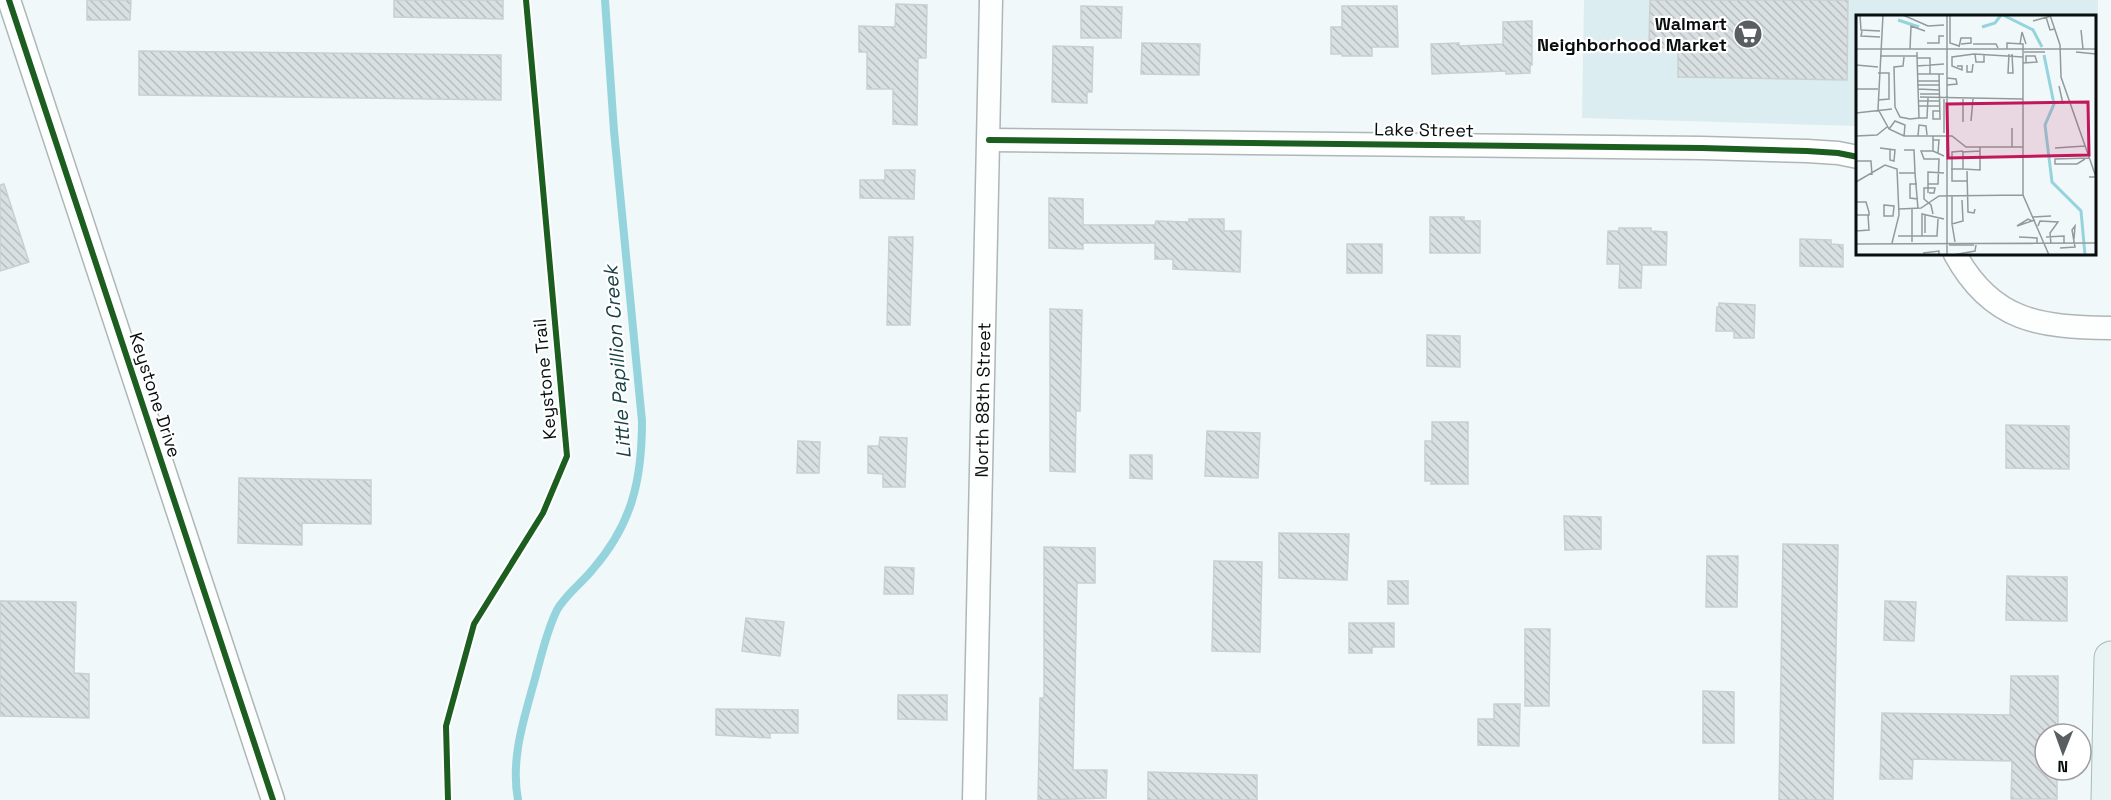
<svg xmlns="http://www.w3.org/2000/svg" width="2111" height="800" viewBox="0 0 2111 800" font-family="'Space Grotesk',sans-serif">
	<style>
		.built { fill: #dbedf0 }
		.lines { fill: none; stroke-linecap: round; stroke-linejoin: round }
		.stream { stroke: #95d4dc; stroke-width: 8 }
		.building { fill: url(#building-back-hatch); stroke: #cad0d1; stroke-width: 1.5 }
		.minor-casing { stroke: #b0b6b7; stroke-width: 25 }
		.primary-casing { stroke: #a8babd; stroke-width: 35 }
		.minor { stroke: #fdfefe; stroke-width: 22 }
		.primary { stroke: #eaf3f4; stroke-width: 33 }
		.cycleway-casing { stroke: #fff; stroke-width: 10 }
		.cycleway { stroke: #1b5e20; stroke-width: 6 }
		.labels { text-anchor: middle; stroke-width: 4.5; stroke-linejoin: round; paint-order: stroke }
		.poi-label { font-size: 18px; font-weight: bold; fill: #080d0e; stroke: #fff; text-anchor: end }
		.street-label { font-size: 18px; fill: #080d0e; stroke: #fff }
		.water-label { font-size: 20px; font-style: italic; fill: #194146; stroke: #fff }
		.inset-river { fill: none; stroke: #95d4dc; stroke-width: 3 }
		.inset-road { fill: none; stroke: #939a9c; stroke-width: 1.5 }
		.view { fill: #c2185b; fill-opacity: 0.15; stroke: #c2185b; stroke-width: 3 }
		.inset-edge { fill: none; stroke: #080d0e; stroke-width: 3 }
	</style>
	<defs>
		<pattern id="building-back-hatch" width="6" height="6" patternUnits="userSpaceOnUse" patternTransform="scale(1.5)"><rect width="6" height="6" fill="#d9e0e1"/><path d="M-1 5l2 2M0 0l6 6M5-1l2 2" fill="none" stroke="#b9bfc0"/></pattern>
	</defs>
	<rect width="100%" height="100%" fill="#f0f8fa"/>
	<polygon class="built" points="1584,0 2098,0 2096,132 2094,16 1858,16 1857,126 1582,118"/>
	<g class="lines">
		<path class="stream" d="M 518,800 C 510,757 525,716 536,675 C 542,653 547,630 557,610 C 566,594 582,583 593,569 C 632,524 642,480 642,421 L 614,131 L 605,0"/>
	</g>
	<g class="building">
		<polygon points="87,0 131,0 130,20 87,20"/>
		<polygon points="394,0 503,0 503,19 394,17"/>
		<polygon points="1650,0 1848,0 1847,80 1678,77 1678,48 1649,47"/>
		<polygon points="896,4 927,5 926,58 918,58 917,125 893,124 893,89 867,89 867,52 859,52 859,26 895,27"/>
		<polygon points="1081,6 1122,7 1121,38 1081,38"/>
		<polygon points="1342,6 1397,6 1398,47 1372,47 1372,56 1342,56 1342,54 1331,54 1331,27 1342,27"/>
		<polygon points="1532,21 1532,65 1530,65 1530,73 1506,74 1506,71 1432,74 1431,44 1459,43 1459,46 1503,44 1503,22"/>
		<polygon points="1142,43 1200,44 1199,75 1141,74"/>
		<polygon points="1053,46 1093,47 1092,92 1087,92 1087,103 1052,102"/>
		<polygon points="139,51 501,55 501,100 139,95"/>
		<polygon points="885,170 915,170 914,199 860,198 860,180 885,180"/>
		<polygon points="4,184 29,262 0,271 0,185"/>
		<polygon points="1049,198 1083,199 1083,225 1155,225 1156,221 1189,222 1189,219 1224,219 1224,231 1241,231 1240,272 1173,269 1173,259 1155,259 1155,243 1083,243 1083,249 1049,248"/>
		<polygon points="1430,217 1464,217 1464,221 1480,221 1480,253 1430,253"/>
		<polygon points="1619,228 1651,228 1651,231 1667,232 1666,265 1642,265 1641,288 1619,288 1620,264 1607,264 1608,231 1619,231"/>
		<polygon points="889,237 913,237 910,325 887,325"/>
		<polygon points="1800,239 1831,240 1831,244 1843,245 1843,267 1800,266"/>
		<rect x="1347" y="244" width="35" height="29"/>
		<polygon points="1719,303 1755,305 1754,338 1734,338 1734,331 1716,331 1717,307 1719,307"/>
		<polygon points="1050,309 1082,310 1080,411 1076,411 1075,472 1050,471"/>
		<polygon points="1427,335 1460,336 1460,367 1427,366"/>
		<polygon points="1432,422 1468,422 1468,484 1431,484 1432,481 1425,481 1425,441 1432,441"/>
		<polygon points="2006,425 2069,426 2069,469 2006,468"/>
		<polygon points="1207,431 1260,433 1258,478 1205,476"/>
		<polygon points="880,437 907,438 905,487 883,487 883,474 868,473 868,446 879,446"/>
		<polygon points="798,441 820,442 819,473 797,473"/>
		<polygon points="1130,455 1152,455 1152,479 1130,478"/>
		<polygon points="239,478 371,480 371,524 302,523 302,545 238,543"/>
		<polygon points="1564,516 1601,517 1601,549 1565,550"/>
		<polygon points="1279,533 1349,534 1347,580 1279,578"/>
		<polygon points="1783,544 1838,545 1833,800 1779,800"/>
		<polygon points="1044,547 1095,548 1095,583 1077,583 1073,770 1107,770 1106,798 1038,800 1040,698 1044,698"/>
		<polygon points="1707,556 1738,556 1737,607 1706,607"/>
		<polygon points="1214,561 1262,562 1260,652 1212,651"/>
		<polygon points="885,567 914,568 913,594 884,594"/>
		<polygon points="2007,576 2067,577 2067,621 2006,620"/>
		<rect x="1388" y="581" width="20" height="23"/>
		<polygon points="0,601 76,602 74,673 89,674 89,718 0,716"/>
		<polygon points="1885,601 1916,602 1914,641 1884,640"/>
		<polygon points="746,618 784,622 780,656 742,651"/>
		<polygon points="1349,623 1394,623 1394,647 1372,647 1372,653 1349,653"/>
		<polygon points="1525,629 1550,629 1549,706 1525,706"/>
		<polygon points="2011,676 2058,676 2058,734 2045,734 2045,770 2057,770 2057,799 2011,799 2012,761 1913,759 1912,779 1880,779 1882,713 2010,715"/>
		<polygon points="1703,691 1734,692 1734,743 1703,743"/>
		<polygon points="898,695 947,695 947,720 898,719"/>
		<polygon points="1494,704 1520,704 1519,746 1478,745 1478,719 1494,719"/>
		<polygon points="716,709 798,710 798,733 770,733 770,738 716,735"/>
		<polygon points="1148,772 1257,775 1257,800 1148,800"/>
	</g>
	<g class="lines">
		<g class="minor-casing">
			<g id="minor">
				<polyline points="9,0 273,800"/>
				<polyline points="989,140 1702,148 1807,151 1838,153 1858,157"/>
				<path d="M 1955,254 C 1992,322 2040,327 2111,328"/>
				<polyline points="974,800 991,0"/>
			</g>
		</g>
		<g class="primary-casing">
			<polyline id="primary" points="2108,800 2111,658"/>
		</g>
		<use href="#minor" class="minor"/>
		<use href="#primary" class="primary"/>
		<g class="cycleway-casing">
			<g id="cycleway">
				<polyline points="9,0 273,800"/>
				<polyline points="989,140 1702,148 1807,151 1838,153 1858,157"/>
				<polyline points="448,800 446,726 474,624 543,513 567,456 526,0"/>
			</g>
		</g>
		<use href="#cycleway" class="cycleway"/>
	</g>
	<defs>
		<g id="supermarket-disc" transform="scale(1.5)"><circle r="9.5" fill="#595f61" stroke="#fff"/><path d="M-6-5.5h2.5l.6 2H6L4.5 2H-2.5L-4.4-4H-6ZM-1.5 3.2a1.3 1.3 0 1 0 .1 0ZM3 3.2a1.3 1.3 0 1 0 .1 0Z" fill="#fff"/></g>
	</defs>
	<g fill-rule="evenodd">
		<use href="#supermarket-disc" x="1748" y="34"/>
	</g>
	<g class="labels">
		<g class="poi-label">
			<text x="1727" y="30">Walmart<tspan x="1727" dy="21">Neighborhood Market</tspan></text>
		</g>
		<g class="street-label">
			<text transform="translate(1424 130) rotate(1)" y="6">Lake Street</text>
			<text transform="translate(545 379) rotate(-95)" y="6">Keystone Trail</text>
			<text transform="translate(155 395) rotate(72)" y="6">Keystone Drive</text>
			<text transform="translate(983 400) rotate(-89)" y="6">North 88th Street</text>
		</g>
		<g class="water-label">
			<text transform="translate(617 362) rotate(-94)" y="7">Little Papillion Creek</text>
		</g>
	</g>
	<g transform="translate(1856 15)">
		<rect width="240" height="240" fill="#f0f8fa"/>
		<path class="inset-river" d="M 147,0 L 177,15 L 186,32M 42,5 L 63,12M 126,12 L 139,8 L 145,0M 188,40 L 198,89 L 189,110 L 196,167 L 225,196 L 229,240"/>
		<path class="inset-road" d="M 4,0 L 5,15 L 24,16M 27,0 L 22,94 L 33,114 L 48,121 L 96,121 L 110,132 L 167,132M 47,0 L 72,11 L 88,10M 94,0 L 94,28 L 103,31M 194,0 L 204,30 L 205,62 L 240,162 L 233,162M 190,2 L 194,15 L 199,14M 177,6 L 195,1M 225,15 L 227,34M 6,16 L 5,21 L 24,22M 71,28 L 83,28 L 83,21 L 88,21M 117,29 L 140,29 L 142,33M 164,29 L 166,17 L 170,29M 103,32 L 105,23 L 115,23 L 115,28 L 105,29M 0,34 L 240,34M 54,34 L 55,11 L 69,16M 151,34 L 151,28 L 167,29 L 167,180 L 193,240M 168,37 L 189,37M 220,37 L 240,39M 119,39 L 120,47 L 128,47 L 128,39M 153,39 L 152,58 L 157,58 L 156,39M 24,41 L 61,41 L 61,37M 48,42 L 47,51 L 38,52 L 39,92 L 44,102 L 54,104 L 63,103 L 61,41M 61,43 L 74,43 L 74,59M 167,48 L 181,47 L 179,41 L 170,41 L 170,47M 0,50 L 22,52M 111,50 L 111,57 L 116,57 L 117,49M 61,51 L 88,49M 101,51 L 106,51 L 106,55 L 96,51 L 96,42 L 118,39 L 167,42M 22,58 L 33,58 L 33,84 L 22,85M 61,59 L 88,59M 83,59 L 84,104 L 77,104 L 77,96 L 84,96M 91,63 L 100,64 L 101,69 L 91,70M 61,66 L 83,66M 61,70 L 83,70M 203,71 L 207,89M 0,74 L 22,74M 62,74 L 83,75M 64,79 L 83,79M 64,82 L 167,84M 88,84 L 88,118M 63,86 L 83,86M 63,91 L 83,91M 0,98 L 36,94M 63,103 L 71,103 L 72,83M 115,106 L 117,84M 107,107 L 107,84M 156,113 L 156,132M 33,114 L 39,106 L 49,110 L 48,121M 0,121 L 21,120 L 31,112M 62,121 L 63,110 L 70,111 L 71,120M 77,121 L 77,136 L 88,141M 77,125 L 83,125 L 82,138M 24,133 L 39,135 L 38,146 L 34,145 L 34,135M 199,133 L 229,131M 107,136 L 96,137 L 96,166 L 112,166M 106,137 L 124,136M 229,144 L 221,149 L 199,149 L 199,144 L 233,143M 0,146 L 15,146 L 16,160M 95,154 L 107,154 L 107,136M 107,154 L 124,155 L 124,132M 111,156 L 112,197 L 118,198 L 119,194M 43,158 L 59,158 L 58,135 L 48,135M 59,158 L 62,194M 0,167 L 29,150 L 41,154 L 43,200 L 36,228M 61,169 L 54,169 L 54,183 L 62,184M 72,169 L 82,169 L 83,144 L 68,144 L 65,136 L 77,136M 72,178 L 72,157 L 88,158M 73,178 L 78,178 L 79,173 L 68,173 L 68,184 L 75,190 L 77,199M 96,180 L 96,209 L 107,206 L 106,185M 0,187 L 10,187 L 13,197 L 13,200 L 0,200M 28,190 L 38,191 L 37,201 L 28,201 ZM 43,194 L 65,193 L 83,181 L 167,180M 56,194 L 56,227M 69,199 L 69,218M 177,202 L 195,201M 176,206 L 172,204 L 161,211 L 179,205M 96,209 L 99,227M 182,211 L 184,206 L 202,207 L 194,218 L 195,229M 0,216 L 13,215 L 12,200M 42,221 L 81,221 L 82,204M 66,221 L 66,199 L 88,204M 163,222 L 181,223 L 181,229M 190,222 L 208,221 L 208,228M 0,229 L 240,228M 93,230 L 118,230M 204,233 L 219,232 L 216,215 L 219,211 L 218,224M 67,238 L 83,236 L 83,240M 91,240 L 91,0M 97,240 L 119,236 L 120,230"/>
		<path class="view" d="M 232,87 L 233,140 L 92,143 L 91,89 Z"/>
		<rect width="240" height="240" class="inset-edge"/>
	</g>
	<g transform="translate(2063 752) rotate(181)"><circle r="28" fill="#ffffff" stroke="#9c9e9f" stroke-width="1.5"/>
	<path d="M0-4.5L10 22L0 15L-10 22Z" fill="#595f61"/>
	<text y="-9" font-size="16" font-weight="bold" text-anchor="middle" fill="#080d0e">N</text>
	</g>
</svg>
